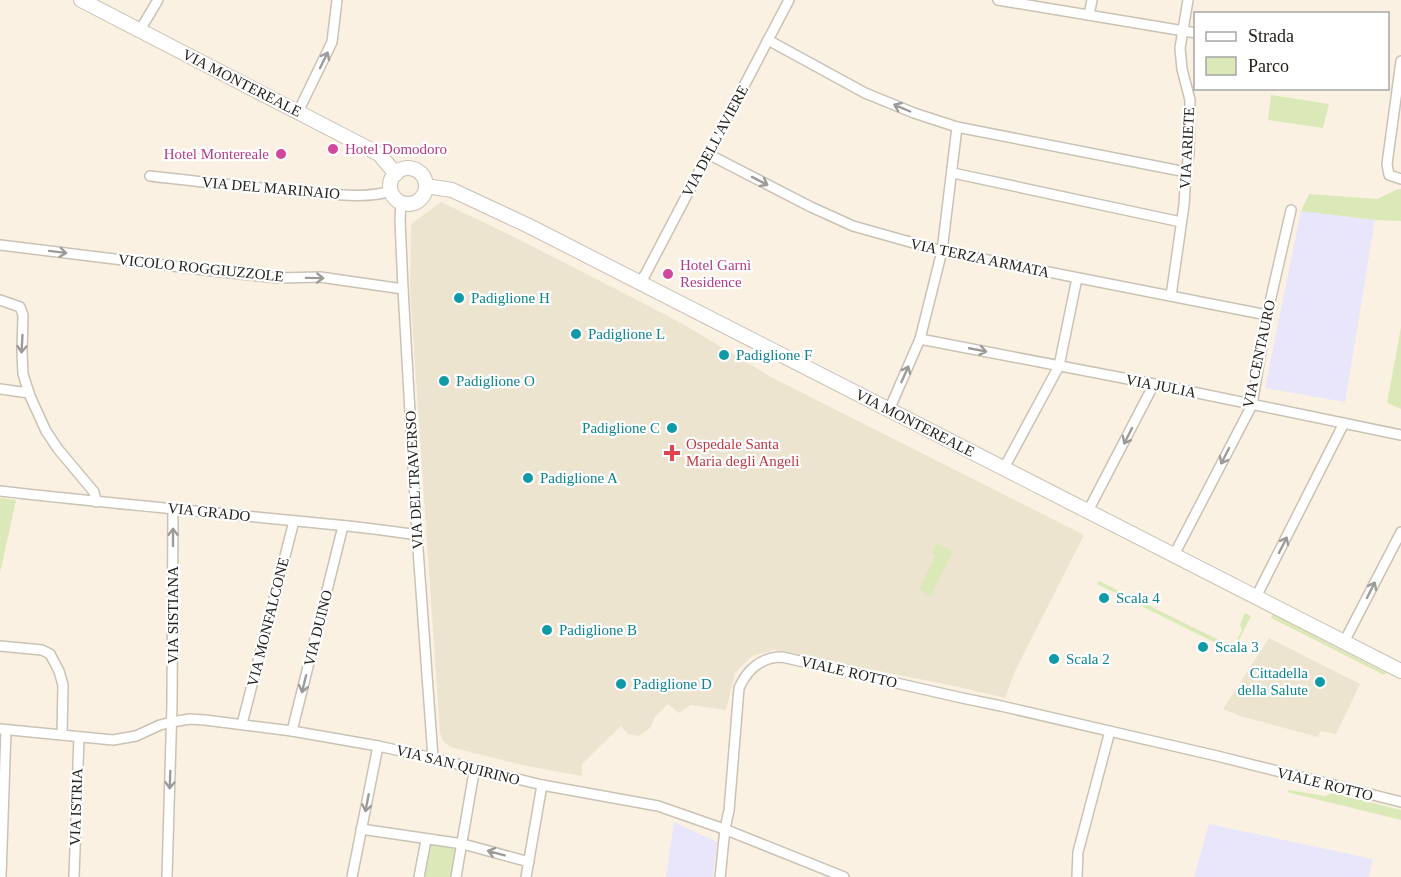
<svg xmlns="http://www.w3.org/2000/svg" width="1401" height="877" viewBox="0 0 1401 877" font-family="Georgia,serif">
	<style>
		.industrial { fill: #e9e5fb }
		.medical { fill: #ece4ce }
		.green { fill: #dbe9b8 }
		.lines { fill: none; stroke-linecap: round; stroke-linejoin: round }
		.street-casing { stroke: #cac2b4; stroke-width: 12 }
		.secondary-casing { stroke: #cac2b4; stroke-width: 16 }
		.street { stroke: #fff; stroke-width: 9 }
		.secondary { stroke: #fff; stroke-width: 14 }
		.oneway { stroke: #9c9b98 }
		.hotel-dot { fill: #d1479c; stroke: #fff; stroke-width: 2 }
		.culture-dot { fill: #0f9aa8; stroke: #fff; stroke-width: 2 }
		.health-dot { fill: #e0444e; stroke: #fff; stroke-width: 2 }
		.labels { text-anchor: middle; stroke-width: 4.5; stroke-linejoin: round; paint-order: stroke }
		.street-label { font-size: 15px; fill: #24211b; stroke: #fff }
		.hotel-label { font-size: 15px; fill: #b23c85; stroke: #fff; text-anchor: start }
		.culture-label { font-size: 15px; fill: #0d838f; stroke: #fff; text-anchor: start }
		.health-label { font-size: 15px; fill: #be3a42; stroke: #fff; text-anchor: start }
	</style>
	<rect width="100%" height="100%" fill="#faf1e2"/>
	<g class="industrial">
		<polygon points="1301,211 1375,220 1345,402 1265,388"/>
		<polygon points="674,822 717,842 713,877 666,877"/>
		<polygon points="1209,824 1373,859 1369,877 1194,877"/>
	</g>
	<g class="medical">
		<polygon points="441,202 512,236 643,303 688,327 771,377 1084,535 1015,671 1005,698 959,687 774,650 752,656 735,673 726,710 691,705 679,713 668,704 655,717 650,728 639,736 628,734 621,726 582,764 582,776 526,766 450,747 443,741 440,733 410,291 411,224"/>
		<polygon points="1269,638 1360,684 1336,734 1321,731 1318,737 1240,716 1223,709"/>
	</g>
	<g class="green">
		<polygon points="1271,95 1329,104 1323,128 1268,120"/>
		<polygon points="1398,189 1401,189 1401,221 1375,220 1301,211 1309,194 1377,199"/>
		<polygon points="1401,327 1401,409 1387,403"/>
		<polygon points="0,498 16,500 0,573"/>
		<polygon points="937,543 953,552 930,596 919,589 936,556 932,553"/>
		<polygon points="1099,581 1233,647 1242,630 1240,625 1245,613 1251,616 1234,650 1222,646 1097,584"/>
		<polygon points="1272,614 1386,673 1384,675 1271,618"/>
		<polygon points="1289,790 1325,796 1333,793 1401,810 1401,820 1287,792"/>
		<polygon points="426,840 463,844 456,877 419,877"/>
	</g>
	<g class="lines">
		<g class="street-casing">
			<g id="street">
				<polyline points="998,0 1196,33"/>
				<polyline points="1089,15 1092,0"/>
				<polyline points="140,30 158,0"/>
				<polyline points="768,40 865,93 914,113 957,127 1186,172"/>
				<polyline points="1401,61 1387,164 1389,175 1401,179"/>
				<polyline points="298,112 332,42 337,0"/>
				<polyline points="708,154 811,207 853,226 942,251 1267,315"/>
				<polyline points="953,173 1181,222"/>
				<path d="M 150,176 C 203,182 255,188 308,192 C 332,194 368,199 391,191"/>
				<polyline points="401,203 400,219 403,289 417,535 433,758"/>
				<polyline points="0,245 213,271 278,278 320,277 403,289"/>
				<polyline points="639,282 645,275 789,0"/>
				<polyline points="1171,296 1184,205 1186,172 1189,154 1190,100 1182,69 1180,48 1188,0"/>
				<polyline points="0,300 20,307 23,315 22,352 23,374 30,396 46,431 58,449 94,492 96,502"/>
				<polyline points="920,339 1154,384 1401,435"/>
				<polyline points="0,389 29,393"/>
				<polyline points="889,410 920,339 942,251 957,127"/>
				<polyline points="1004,468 1059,366 1077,278"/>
				<path d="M 0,491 C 95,502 190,510 286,520 C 330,524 374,528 417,535"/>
				<polyline points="1088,511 1154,384"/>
				<polyline points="1174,555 1252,405 1267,315 1291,210"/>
				<polyline points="1256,597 1344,423"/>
				<polyline points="1344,642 1401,532"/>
				<polyline points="0,646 42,650 50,654 59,671 63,685 62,735"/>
				<polyline points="242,724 294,521"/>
				<polyline points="0,729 113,740 136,736 160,725 172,722 190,719 205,720 292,731 378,746 433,758 542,785 658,806 724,829 844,877"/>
				<polyline points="292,731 343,526"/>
				<polyline points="361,829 463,844 529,862"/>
				<polyline points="1,877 6,730"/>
				<polyline points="74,877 79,737"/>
				<polyline points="167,877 172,704 173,508"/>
				<polyline points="352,877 378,746"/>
				<polyline points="419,877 426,840"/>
				<polyline points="456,877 473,778 476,769"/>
				<polyline points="526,877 542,785"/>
				<path d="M 720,877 C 723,855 723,832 729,811 L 739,688 C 747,670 761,657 782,657 L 962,698 L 1001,706 L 1217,756 L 1401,802"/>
				<polyline points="1077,877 1078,852 1110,731"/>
			</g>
		</g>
		<g class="secondary-casing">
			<g id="secondary">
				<polyline points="81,0 379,154 396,174"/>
				<circle cx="408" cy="186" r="18"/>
				<polyline points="426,186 452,190 529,226 1401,671"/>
			</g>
		</g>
		<use href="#street" class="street"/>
		<use href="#secondary" class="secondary"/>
	</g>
	<defs><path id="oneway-shaft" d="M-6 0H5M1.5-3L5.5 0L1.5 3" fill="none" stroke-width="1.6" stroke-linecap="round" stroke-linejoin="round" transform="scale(1.5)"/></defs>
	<g class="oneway">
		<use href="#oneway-shaft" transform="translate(324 60) rotate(-64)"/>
		<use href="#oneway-shaft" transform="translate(902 108) rotate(-157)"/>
		<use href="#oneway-shaft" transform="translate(760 181) rotate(27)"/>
		<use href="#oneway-shaft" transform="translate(58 252) rotate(7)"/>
		<use href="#oneway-shaft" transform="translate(315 278) rotate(1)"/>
		<use href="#oneway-shaft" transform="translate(22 344) rotate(93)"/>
		<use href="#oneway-shaft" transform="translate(978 350) rotate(11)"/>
		<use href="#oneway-shaft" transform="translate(905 374) rotate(-66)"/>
		<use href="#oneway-shaft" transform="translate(1128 436) rotate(117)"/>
		<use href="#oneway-shaft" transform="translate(1225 456) rotate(117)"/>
		<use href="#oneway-shaft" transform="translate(173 537) rotate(-90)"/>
		<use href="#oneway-shaft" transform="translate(1283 545) rotate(-63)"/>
		<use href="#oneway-shaft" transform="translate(1371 590) rotate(-63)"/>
		<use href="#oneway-shaft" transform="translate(304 684) rotate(104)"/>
		<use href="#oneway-shaft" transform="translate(170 780) rotate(92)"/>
		<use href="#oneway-shaft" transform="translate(367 803) rotate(101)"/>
		<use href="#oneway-shaft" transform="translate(496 853) rotate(-165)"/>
	</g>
	<g class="hotel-dot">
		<circle cx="333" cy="149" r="6"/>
		<circle cx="281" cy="154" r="6"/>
		<circle cx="668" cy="274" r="6"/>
	</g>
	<g class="culture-dot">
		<circle cx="459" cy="298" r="6"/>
		<circle cx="576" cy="334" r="6"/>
		<circle cx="724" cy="355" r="6"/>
		<circle cx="444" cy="381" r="6"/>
		<circle cx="672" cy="428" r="6"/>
		<circle cx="528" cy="478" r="6"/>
		<circle cx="1104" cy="598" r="6"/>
		<circle cx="547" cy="630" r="6"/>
		<circle cx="1203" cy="647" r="6"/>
		<circle cx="1054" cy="659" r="6"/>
		<circle cx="1320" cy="682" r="6"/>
		<circle cx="621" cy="684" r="6"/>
	</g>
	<path class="health-dot" d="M669 444h6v6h6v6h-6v6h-6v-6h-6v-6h6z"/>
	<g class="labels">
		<g class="street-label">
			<text transform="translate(242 83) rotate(27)" y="5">VIA MONTEREALE</text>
			<text transform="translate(715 141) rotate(-62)" y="5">VIA DELL'AVIERE</text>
			<text transform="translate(1187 148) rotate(-87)" y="5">VIA ARIETE</text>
			<text transform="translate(271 188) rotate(5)" y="5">VIA DEL MARINAIO</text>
			<text transform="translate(980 258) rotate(12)" y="5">VIA TERZA ARMATA</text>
			<text transform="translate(201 268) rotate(6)" y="5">VICOLO ROGGIUZZOLE</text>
			<text transform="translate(1259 354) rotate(-78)" y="5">VIA CENTAURO</text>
			<text transform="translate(1161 386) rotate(11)" y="5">VIA JULIA</text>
			<text transform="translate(915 423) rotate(27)" y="5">VIA MONTEREALE</text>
			<text transform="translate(414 480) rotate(-93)" y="5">VIA DEL TRAVERSO</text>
			<text transform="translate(209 512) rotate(6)" y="5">VIA GRADO</text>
			<text transform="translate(173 615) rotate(-90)" y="5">VIA SISTIANA</text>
			<text transform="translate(268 622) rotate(-76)" y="5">VIA MONFALCONE</text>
			<text transform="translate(318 628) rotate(-76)" y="5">VIA DUINO</text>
			<text transform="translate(849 672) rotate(13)" y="5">VIALE ROTTO</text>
			<text transform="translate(458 765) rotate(14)" y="5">VIA SAN QUIRINO</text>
			<text transform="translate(1325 784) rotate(14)" y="5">VIALE ROTTO</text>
			<text transform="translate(76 807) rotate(-88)" y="5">VIA ISTRIA</text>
		</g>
		<g class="hotel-label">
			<text x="345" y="154">Hotel Domodoro</text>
			<text x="269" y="159" text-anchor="end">Hotel Montereale</text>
			<text x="680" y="270">Hotel Garnì<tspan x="680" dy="17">Residence</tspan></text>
		</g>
		<g class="culture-label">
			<text x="471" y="303">Padiglione H</text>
			<text x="588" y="339">Padiglione L</text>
			<text x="736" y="360">Padiglione F</text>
			<text x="456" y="386">Padiglione O</text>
			<text x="660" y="433" text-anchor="end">Padiglione C</text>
			<text x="540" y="483">Padiglione A</text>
			<text x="1116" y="603">Scala 4</text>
			<text x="559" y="635">Padiglione B</text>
			<text x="1215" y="652">Scala 3</text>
			<text x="1066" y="664">Scala 2</text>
			<text x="1308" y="678" text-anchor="end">Cittadella<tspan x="1308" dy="17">della Salute</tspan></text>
			<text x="633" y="689">Padiglione D</text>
		</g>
		<g class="health-label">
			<text x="686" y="449">Ospedale Santa<tspan x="686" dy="17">Maria degli Angeli</tspan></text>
		</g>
	</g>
	<rect x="1194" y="12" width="195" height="78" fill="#ffffff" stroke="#a7a6a4" stroke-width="1.5"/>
	<rect x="1206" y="32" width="30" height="9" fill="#ffffff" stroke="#a7a6a4" stroke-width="1.5"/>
	<text x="1248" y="42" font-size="18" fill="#24211b">Strada</text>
	<rect x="1206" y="57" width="30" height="18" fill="#dbe9b8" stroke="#a7a6a4" stroke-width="1.5"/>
	<text x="1248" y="72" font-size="18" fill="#24211b">Parco</text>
</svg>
